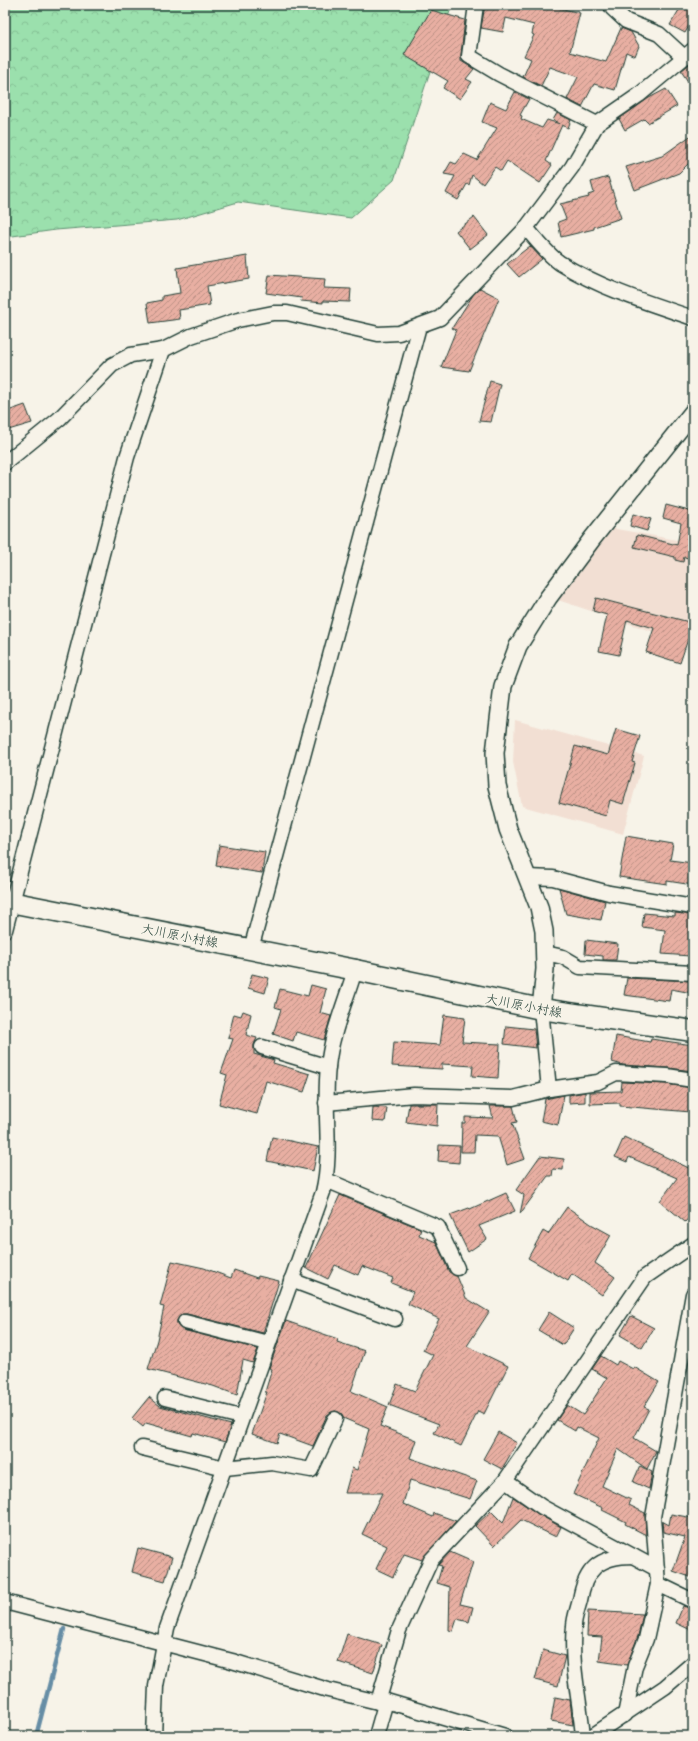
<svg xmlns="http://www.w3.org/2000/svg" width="698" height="1741" viewBox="0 0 698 1741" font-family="Sriracha,'Klee One',sans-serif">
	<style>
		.built { fill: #f2dfd3 }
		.forest { fill: url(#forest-crowns); stroke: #5d8e70 }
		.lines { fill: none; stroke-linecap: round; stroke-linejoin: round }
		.stream { stroke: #668da5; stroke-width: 4.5 }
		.building { fill: url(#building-hatch); stroke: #1f3d34 }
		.minor-casing { stroke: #1f3d34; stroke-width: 17 }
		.tertiary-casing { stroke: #1f3d34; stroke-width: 20 }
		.secondary-casing { stroke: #1f3d34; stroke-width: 23 }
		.minor { stroke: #f7f3e8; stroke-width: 14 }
		.tertiary { stroke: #f7f3e8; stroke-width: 17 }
		.secondary { stroke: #f7f3e8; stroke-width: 20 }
		.labels { text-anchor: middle; stroke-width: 4; stroke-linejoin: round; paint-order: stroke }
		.street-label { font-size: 13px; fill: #1f3d34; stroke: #f7f3e8 }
	</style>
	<defs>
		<pattern id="forest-crowns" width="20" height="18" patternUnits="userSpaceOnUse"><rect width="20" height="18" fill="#9be0ad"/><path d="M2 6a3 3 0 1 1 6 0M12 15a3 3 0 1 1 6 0" fill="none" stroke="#85c195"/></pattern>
		<pattern id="building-hatch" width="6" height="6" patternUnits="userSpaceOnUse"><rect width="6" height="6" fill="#e8afa2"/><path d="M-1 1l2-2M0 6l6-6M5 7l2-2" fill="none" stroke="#bb9085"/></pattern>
	</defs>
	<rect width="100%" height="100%" fill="#f7f3e8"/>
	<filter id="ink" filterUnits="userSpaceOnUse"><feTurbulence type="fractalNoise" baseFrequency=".025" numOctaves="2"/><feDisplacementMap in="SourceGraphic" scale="8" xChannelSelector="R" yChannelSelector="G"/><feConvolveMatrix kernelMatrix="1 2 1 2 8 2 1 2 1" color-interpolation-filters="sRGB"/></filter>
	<g filter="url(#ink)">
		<g class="built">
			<polygon points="611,528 693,543 693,645 555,599"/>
			<polygon points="515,720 644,756 623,834 522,806 513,762"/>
		</g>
		<polygon class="forest" points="5,5 452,5 394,180 351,218 238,202 177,220 56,230 5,237"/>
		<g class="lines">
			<polyline class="stream" points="36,1736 64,1629"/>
		</g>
		<g class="building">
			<polygon points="485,5 559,5 559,8 580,13 570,52 606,62 621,28 631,32 639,46 635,56 626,52 615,90 594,84 582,107 567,99 578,77 550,67 541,86 523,77 531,59 524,56 534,35 532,34 534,25 506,18 503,32 481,28"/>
			<polygon points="682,5 693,5 693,19 685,33 670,25"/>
			<polygon points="431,10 465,20 461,55 461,61 474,69 466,79 472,82 460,99 443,88 448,81 404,55"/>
			<polygon points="693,61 693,89 681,71"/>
			<polygon points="666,89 677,106 648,123 644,119 625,130 619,119 649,98"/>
			<polygon points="515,92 529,99 520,115 522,116 521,119 542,128 547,120 560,124 553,120 557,113 571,120 568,128 562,125 546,161 552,165 540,183 507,161 501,171 495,167 483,184 472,175 469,185 467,184 458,200 446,193 455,176 444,174 451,162 456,164 464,154 477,160 497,128 482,122 490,102 506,109"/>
			<polygon points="693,134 693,159 679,173 635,190 626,167 662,156"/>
			<polygon points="608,177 621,218 594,227 594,229 561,237 558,222 566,219 560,204 589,197 588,195 594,193 591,182"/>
			<polygon points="474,217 488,235 470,249 456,231"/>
			<polygon points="530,246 542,259 519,277 507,264"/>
			<polygon points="247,256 249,279 207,286 210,305 179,310 180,319 150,323 147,303 162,300 162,296 180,293 177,268"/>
			<polygon points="269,275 325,279 324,288 351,289 350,302 323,301 323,303 301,301 302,298 266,293"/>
			<polygon points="480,288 499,298 469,371 441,367 456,330 452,328 473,295"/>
			<polygon points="490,381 500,384 491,422 479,421"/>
			<polygon points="25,405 32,423 5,431 5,412"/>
			<polygon points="666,505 693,512 693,525 688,544 693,545 693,559 684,557 683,562 675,560 675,557 634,547 637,535 677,545 681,523 663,518"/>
			<polygon points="633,514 651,519 647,531 630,526"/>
			<polygon points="596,598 693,623 693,640 688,639 680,663 646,652 654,628 627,620 619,655 599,651 607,615 593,611"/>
			<polygon points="616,729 640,736 632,762 635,763 623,804 610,800 606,816 559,803 575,746 608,755"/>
			<polygon points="626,836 673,844 670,860 693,863 693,885 667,881 667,884 619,877"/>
			<polygon points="219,845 265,852 262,873 216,866"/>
			<polygon points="559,888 605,901 601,920 566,914"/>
			<polygon points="644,913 675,916 675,913 693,915 690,956 662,954 665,930 642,927"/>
			<polygon points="586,940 618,944 616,960 603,960 603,956 585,954"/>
			<polygon points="252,974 269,978 265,993 248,988"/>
			<polygon points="627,978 693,981 692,993 671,989 669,1001 624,995"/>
			<polygon points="311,985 326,989 320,1013 331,1016 324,1040 296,1032 293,1041 273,1034 281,1009 275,1007 280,989 308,996"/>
			<polygon points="243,1011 251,1014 246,1035 257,1038 254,1045 254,1054 274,1060 273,1063 310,1074 304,1092 266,1081 257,1114 219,1104 227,1075 221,1073 233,1039 228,1038 234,1014 241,1016"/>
			<polygon points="444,1015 465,1018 462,1042 500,1044 498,1078 472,1076 473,1066 442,1064 442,1069 392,1066 394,1042 440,1045"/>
			<polygon points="506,1026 534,1029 536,1048 504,1044"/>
			<polygon points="616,1036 650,1042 651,1039 693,1045 693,1071 668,1068 623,1065 612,1062"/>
			<polygon points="622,1082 666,1084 693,1088 691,1112 620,1106 620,1103 590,1104 590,1092 621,1091"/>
			<polygon points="585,1092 585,1102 569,1103 569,1095"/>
			<polygon points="564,1095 558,1125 541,1121 545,1099"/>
			<polygon points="409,1104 438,1104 437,1126 406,1122"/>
			<polygon points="490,1106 513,1106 517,1122 512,1123 525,1159 507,1165 498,1136 475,1135 474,1152 461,1152 462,1123 465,1123 465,1117 493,1118"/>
			<polygon points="373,1107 387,1108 385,1122 372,1121"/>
			<polygon points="272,1137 318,1147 313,1171 267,1161"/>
			<polygon points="624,1137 693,1170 693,1213 685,1222 660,1201 677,1178 629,1157 627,1162 615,1157"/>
			<polygon points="439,1145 460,1146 459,1163 438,1161"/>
			<polygon points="540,1156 564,1159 563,1170 553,1169 552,1176 548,1176 520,1214 524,1195 516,1190"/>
			<polygon points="506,1193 515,1211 479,1226 487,1239 468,1252 450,1215 469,1208 470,1209"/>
			<polygon points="340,1195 421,1229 419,1235 436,1242 449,1272 457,1276 466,1298 489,1312 467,1346 508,1366 484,1414 478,1411 461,1446 434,1433 439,1424 389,1405 397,1384 415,1391 433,1355 423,1350 439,1319 408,1304 413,1292 391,1283 393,1278 362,1266 358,1275 335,1265 328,1279 306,1268"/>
			<polygon points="567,1207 591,1224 611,1235 595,1263 615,1277 602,1295 572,1274 568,1281 528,1258 543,1231 548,1234"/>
			<polygon points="172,1261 204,1268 231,1278 234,1270 257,1278 258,1276 279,1281 263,1333 187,1314 182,1314 177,1320 177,1325 183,1330 258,1349 253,1363 243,1360 237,1395 213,1386 148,1369 157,1340 164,1307 160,1306"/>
			<polygon points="549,1312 574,1328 563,1345 538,1330"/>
			<polygon points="631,1316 654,1328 642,1348 620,1335"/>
			<polygon points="286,1321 338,1339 337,1342 365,1351 351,1391 388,1407 380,1426 416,1440 410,1458 477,1481 470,1499 410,1480 403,1504 433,1517 434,1513 456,1521 422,1560 404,1554 393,1577 376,1569 387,1546 362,1534 382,1493 345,1493 352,1468 357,1470 369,1429 343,1418 342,1414 335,1411 327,1415 313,1446 280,1434 277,1443 252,1434 267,1392 265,1392 272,1369 269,1368"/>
			<polygon points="601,1356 616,1365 618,1361 633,1369 634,1367 659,1382 644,1407 649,1409 634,1438 656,1451 647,1469 618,1449 602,1486 631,1500 629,1505 645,1513 646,1535 625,1524 626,1522 602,1510 603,1508 573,1494 599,1438 577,1427 575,1431 557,1420 567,1405 583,1415 607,1378 592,1369"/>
			<polygon points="149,1397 160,1406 231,1425 225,1442 193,1433 192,1436 146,1423 143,1427 132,1418"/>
			<polygon points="498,1432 517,1443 502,1469 483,1459"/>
			<polygon points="640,1466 652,1472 649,1489 633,1482"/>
			<polygon points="513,1497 538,1514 561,1527 556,1537 521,1520 494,1546 475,1526 491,1511 503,1523"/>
			<polygon points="671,1514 693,1518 693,1578 673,1571 685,1537 663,1532 662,1521 669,1525"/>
			<polygon points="138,1548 172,1557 165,1581 132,1572"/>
			<polygon points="450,1552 473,1562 460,1604 473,1607 469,1622 457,1619 453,1631 449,1630 450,1587 437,1583 442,1566 438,1565"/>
			<polygon points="683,1606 693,1609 693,1631 676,1623"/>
			<polygon points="588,1611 643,1614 638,1636 627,1665 599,1661 602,1637 587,1636"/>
			<polygon points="347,1634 382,1645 373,1673 338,1662"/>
			<polygon points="543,1650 565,1656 558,1686 535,1680"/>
			<polygon points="555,1697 570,1700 573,1725 551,1721"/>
		</g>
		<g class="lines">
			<g class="minor-casing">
				<g id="minor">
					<polyline points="476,5 469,56 499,74 597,124"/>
					<polyline points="612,5 612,8 626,21 659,34 684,57"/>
					<path d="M 526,228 C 536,239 547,254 560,263 C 600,288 648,303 693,318"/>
					<polyline points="5,463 59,419 112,365 131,355 163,350 191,336 238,320 273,313 287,313 378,334 399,333 440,318 526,228 572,167 597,124 639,95 693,50"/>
					<polyline points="527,877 553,878 609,893 693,907"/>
					<polyline points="5,930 127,457 163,350"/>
					<polyline points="251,949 419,326"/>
					<polyline points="545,953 563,957 580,967 693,973"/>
					<polyline points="541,1009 549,1089"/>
					<polyline points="262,1047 328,1067"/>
					<polyline points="326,1103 414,1095 513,1098 549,1089 598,1082 616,1073 667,1076 693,1080"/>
					<polyline points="326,1180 438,1227 457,1268"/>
					<polyline points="291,1280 395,1319"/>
					<polyline points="185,1322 268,1343"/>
					<polyline points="165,1398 241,1417"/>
					<polyline points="142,1448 225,1468 272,1463 311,1470 335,1419"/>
					<polyline points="505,1481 542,1507 657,1569"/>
					<polyline points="658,1584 693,1601"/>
					<polyline points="5,1602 232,1661 328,1690 378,1702 399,1630 431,1560 505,1481 645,1277 693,1244"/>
					<polyline points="378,1702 386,1701 505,1736"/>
					<polyline points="625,1715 635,1666 646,1639 658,1584 653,1517 693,1294"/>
					<path d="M 154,1736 L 156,1686 L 167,1628 L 323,1192 C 333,1150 323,1109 328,1067 C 331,1034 346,1001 355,970"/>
					<polyline points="376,1736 386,1701"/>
					<path d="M 583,1736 C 580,1700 570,1663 574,1626 C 574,1618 578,1608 580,1600 C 582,1588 586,1575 595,1567 C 605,1558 621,1556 633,1556"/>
					<polyline points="592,1736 665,1687 693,1663"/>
				</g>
			</g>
			<g class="tertiary-casing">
				<polyline id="tertiary" points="541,1009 545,969 544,931 539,907 508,829 497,786 495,753 503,686 518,646 548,598 592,539 693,412"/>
			</g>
			<g class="secondary-casing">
				<g id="secondary">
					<polyline points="5,901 356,970"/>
					<polyline points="355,970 541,1009 693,1031"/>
				</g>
			</g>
			<use href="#minor" class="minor"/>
			<use href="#tertiary" class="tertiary"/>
			<use href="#secondary" class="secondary"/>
		</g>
	</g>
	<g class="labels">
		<g class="street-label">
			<text transform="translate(180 935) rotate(11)" y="5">大川原小村線</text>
			<text transform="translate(524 1005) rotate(11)" y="5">大川原小村線</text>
		</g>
	</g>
	<rect width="698" height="1741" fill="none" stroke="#f7f3e8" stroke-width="20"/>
	<rect x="10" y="10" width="678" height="1721" fill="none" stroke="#1f3d34" stroke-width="1.5" filter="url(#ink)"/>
</svg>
